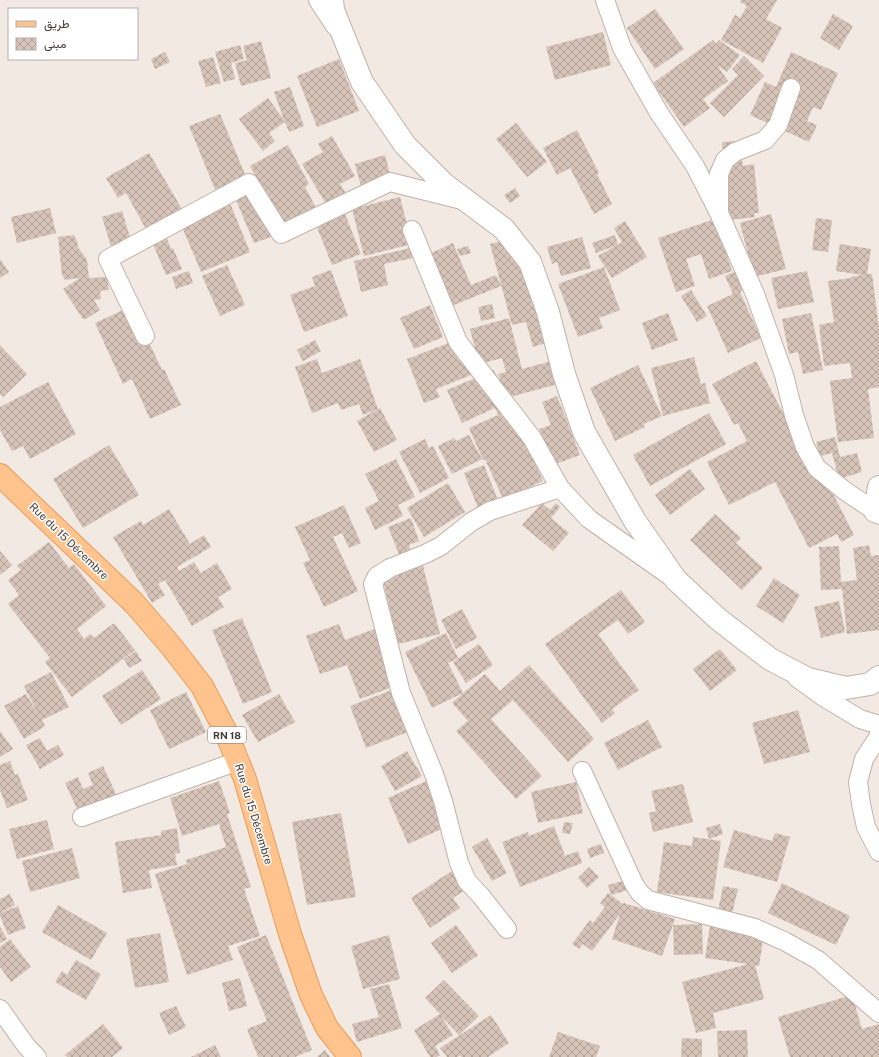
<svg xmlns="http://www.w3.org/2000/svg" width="879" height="1057" viewBox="0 0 879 1057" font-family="'Public Sans',Vazirmatn,sans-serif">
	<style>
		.building { fill: url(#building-cross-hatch) }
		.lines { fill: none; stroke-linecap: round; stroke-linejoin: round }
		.minor-casing { stroke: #c1b1a7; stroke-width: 20 }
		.tertiary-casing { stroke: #c1b1a7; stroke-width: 24 }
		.primary-casing { stroke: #eb9a57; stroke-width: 24 }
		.minor { stroke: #fff; stroke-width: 18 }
		.tertiary { stroke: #fff; stroke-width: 22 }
		.primary { stroke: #ffc38e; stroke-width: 22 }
		.labels { text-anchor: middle; stroke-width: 3; stroke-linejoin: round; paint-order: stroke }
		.shield { fill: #fff; stroke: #7c7470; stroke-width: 1 }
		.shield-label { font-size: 10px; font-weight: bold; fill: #443832 }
		.street-label { font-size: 11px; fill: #443832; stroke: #fff }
	</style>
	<defs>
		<pattern id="building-cross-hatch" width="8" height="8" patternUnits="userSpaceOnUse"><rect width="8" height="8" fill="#d7c4b9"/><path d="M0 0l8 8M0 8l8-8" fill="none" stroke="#b0a097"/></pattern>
	</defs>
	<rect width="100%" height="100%" fill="#f2e9e2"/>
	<g class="building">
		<polygon points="741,0 777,0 766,19 782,28 763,63 721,40 735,15 740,18 747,6 740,2"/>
		<polygon points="655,9 684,49 655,69 627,28"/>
		<polygon points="833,14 853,26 839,50 820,38"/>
		<polygon points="603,32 611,65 555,80 546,47"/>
		<polygon points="713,40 716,44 719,40 740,55 727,72 717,65 728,81 703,99 710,108 684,127 653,83"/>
		<polygon points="261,41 271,78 241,86 235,63 247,60 243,46"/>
		<polygon points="240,45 244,59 231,63 235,79 224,82 215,52"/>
		<polygon points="165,52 170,62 155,69 151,59"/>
		<polygon points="791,52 838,73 821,110 813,107 807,121 817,125 809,142 750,115 765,82 776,87"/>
		<polygon points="744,56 764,76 724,117 710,103 738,75 732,69"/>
		<polygon points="213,57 221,83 206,87 198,61"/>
		<polygon points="339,59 359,111 317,127 297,76"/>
		<polygon points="290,87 304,126 289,132 285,122 269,133 275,141 263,151 239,119 268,98 284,120 274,92"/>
		<polygon points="220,114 271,237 254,243 236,200 230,203 250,252 201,272 180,222 219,199 189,126"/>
		<polygon points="516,123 547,162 527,177 496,139"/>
		<polygon points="577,130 599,173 597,174 612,204 594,214 570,168 557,175 543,148"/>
		<polygon points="332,136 355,176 340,184 345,192 326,204 302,164 323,152 318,144"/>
		<polygon points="740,141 743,166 754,164 759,213 754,213 755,217 730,220 722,142"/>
		<polygon points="288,145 309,184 305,187 318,211 284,229 250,166"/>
		<polygon points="149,153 182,209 146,229 126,193 118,198 106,178"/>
		<polygon points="385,155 392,182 362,190 355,164"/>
		<polygon points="515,188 520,196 510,203 504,195"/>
		<polygon points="400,197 412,244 364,256 352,209"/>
		<polygon points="50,208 56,233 17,243 11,217"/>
		<polygon points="122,211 132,244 112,250 102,217"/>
		<polygon points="345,214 361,254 332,265 316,225"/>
		<polygon points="771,214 786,269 754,277 740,223"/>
		<polygon points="816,218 832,220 828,252 812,250"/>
		<polygon points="715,219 732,271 709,279 701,254 686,259 695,286 676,292 658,238"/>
		<polygon points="625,221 647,257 612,278 598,256 617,245 596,253 592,243 615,235 618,245 622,242 614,228"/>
		<polygon points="164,231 171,249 173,248 182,269 166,275 150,237"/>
		<polygon points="74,235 77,241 78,247 87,260 89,278 107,277 109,290 100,291 101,299 94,300 100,310 86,319 83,319 63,289 80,278 65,280 62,275 58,237"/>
		<polygon points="517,237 546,343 533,347 526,322 512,325 490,244"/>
		<polygon points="582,237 591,268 561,276 557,262 552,264 547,247"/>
		<polygon points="453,243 471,285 496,275 501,286 449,307 427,255"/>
		<polygon points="840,244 871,249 867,274 872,274 879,328 879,387 868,389 874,438 838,442 830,381 852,378 850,363 824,366 819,325 834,322 828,281 851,278 851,277 863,275 836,271"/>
		<polygon points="468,246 471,253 460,256 457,249"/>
		<polygon points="415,247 418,257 384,264 388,285 361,292 354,261"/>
		<polygon points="0,259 9,272 0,278"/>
		<polygon points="227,265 245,305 220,316 202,276"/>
		<polygon points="604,267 620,310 599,318 603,328 578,337 558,284"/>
		<polygon points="331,270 348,316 304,332 290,295 315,286 312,277"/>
		<polygon points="189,271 193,283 176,289 172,277"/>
		<polygon points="736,271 744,289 740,292 761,338 728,353 707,306 733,294 725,276"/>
		<polygon points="807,271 814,302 778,309 771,278"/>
		<polygon points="691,290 707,316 697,322 681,296"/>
		<polygon points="492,304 495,318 481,321 478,307"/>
		<polygon points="430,305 443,337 414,349 400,318"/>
		<polygon points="130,307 145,334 162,370 164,369 181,405 150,419 132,379 123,384 95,323"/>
		<polygon points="668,313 678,340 652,350 642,323"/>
		<polygon points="811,313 823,370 803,374 798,352 789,354 782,319"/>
		<polygon points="509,318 522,369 552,361 558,384 506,398 543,481 503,499 485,459 483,460 469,428 498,415 495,408 462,423 447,390 494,370 503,389 498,374 506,372 502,358 479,364 470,329"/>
		<polygon points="315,340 321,351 303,361 297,350"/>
		<polygon points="451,342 458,360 469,355 476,373 436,389 440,397 424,403 407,359"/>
		<polygon points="0,345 27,374 3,397 0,394"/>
		<polygon points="694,357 701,384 705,383 710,403 663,416 651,368"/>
		<polygon points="317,359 322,373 360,359 378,409 363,415 359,404 341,410 338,403 312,413 295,367"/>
		<polygon points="756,361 814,473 821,470 854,535 841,542 837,534 809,548 775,482 729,505 707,462 747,441 738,423 734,425 712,384"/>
		<polygon points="638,365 662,416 644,424 645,427 615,441 590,388"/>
		<polygon points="48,382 76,434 30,459 23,446 12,451 0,430 0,407"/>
		<polygon points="557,396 580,455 553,465 539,429 551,425 542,402"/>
		<polygon points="380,408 397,440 374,452 357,421"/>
		<polygon points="709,413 726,444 650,486 633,455"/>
		<polygon points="469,435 482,459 452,474 438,446 454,438 456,441"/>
		<polygon points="835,437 840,457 857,453 862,472 839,479 832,453 820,456 816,442"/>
		<polygon points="425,439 429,448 433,446 449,478 420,493 399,452"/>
		<polygon points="109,445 139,495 83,528 53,479"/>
		<polygon points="396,459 415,497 398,505 403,516 375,530 365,508 379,501 365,474"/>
		<polygon points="484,465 500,505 480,513 464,473"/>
		<polygon points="690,469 705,489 670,515 655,495"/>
		<polygon points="448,483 465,512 424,537 407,508"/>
		<polygon points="542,503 550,510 556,503 560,507 551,518 569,533 553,551 522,525"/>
		<polygon points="344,505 361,543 349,548 342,533 333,537 358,591 324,607 303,563 310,560 295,527"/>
		<polygon points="169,509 190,544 204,535 211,547 177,567 179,571 194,562 201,573 217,563 232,589 218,597 224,607 192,626 165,580 158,584 165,595 152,603 113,537 141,521 143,525"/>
		<polygon points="715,514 741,538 736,543 763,568 742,590 690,540"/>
		<polygon points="411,518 419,541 409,545 414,560 403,564 388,527"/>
		<polygon points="49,542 69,568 74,564 106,606 77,629 84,639 90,634 94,638 114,623 135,650 72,697 45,662 50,658 8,604 19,595 8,580 21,570 17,566"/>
		<polygon points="869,545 871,556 879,555 879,630 847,634 842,589 821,590 819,547 839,546 841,582 857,580 853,548"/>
		<polygon points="0,551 12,565 0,575"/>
		<polygon points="423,566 440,634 398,644 382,576"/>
		<polygon points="774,578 800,595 783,623 756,606"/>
		<polygon points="621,590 645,622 628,634 618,620 598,634 639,690 612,709 615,713 602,723 545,644"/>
		<polygon points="839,601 845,632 821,638 814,607"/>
		<polygon points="462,609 477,638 456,649 441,620"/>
		<polygon points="242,618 272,692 243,704 212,630"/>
		<polygon points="339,624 345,640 377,628 398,685 360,699 347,665 320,674 306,636"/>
		<polygon points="446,633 458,658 448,663 463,693 432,708 405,652"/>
		<polygon points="479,644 493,665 466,683 453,662"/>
		<polygon points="720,649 737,670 710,691 693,669"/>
		<polygon points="136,651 142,661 129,668 124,659"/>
		<polygon points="529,665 594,739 568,762 513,700 491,719 542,776 516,799 456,731 468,721 452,703 485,674 500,691"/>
		<polygon points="142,670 161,699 121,725 102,696"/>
		<polygon points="51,672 69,707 42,720 45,726 24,739 4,706 26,694 38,714 24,686"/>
		<polygon points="397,688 413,730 366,748 350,706"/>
		<polygon points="186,692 206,732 169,749 150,710"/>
		<polygon points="279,694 295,722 258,742 242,715"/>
		<polygon points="798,710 810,752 764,764 752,723"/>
		<polygon points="648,720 662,747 618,770 604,743"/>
		<polygon points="0,731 13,749 0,757"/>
		<polygon points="40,738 47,751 58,745 64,755 40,769 26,745"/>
		<polygon points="407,751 422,776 395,791 381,766"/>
		<polygon points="10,761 15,775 18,774 28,800 7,808 0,790 0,765"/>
		<polygon points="103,766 116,794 78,811 65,783 78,777 83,789 93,785 88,773"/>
		<polygon points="433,778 453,824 408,844 388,798"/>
		<polygon points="219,781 230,813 227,814 251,887 244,889 260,936 228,946 233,960 187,975 155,874 187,864 186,860 226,847 219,824 182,836 170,798"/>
		<polygon points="576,782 583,813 538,823 531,792"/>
		<polygon points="683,784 693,822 653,832 649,813 656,811 651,791"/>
		<polygon points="341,813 356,897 307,905 292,822"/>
		<polygon points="47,820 54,849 17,859 9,829"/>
		<polygon points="564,822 573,823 570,834 562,833"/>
		<polygon points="720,824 723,834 709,839 706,828"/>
		<polygon points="554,826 565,856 578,851 582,863 520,887 502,842 528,832 529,836"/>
		<polygon points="177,828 180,853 175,854 177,865 149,870 152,888 123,893 115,842 161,835 161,831"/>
		<polygon points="734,830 772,841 775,833 790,837 777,882 723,867"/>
		<polygon points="693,837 721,841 713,900 657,892 664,842 692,846"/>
		<polygon points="487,838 507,873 492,881 472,847"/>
		<polygon points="601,844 604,853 590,858 587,849"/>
		<polygon points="72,848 80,878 30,892 22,861"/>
		<polygon points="458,867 471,886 453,898 460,908 430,928 411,898"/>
		<polygon points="589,867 599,877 587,888 578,878"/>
		<polygon points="626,880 628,890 611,895 608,885"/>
		<polygon points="782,883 850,916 836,945 768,913"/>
		<polygon points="723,886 738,889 732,914 718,911"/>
		<polygon points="608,893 623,904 624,903 675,919 662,956 612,939 620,914 592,951 583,944 579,949 572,944 590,920 593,923 605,907 600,903"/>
		<polygon points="10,894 15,905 0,913 0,899"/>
		<polygon points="58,905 107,933 91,960 42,932"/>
		<polygon points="18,906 26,928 8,935 0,916 0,913"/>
		<polygon points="711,919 765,927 759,966 755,965 764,999 713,1013 716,1028 696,1033 682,982 748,964 705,958"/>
		<polygon points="702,924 703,954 674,955 673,925"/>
		<polygon points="456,925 478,955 452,973 431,943"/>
		<polygon points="0,927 7,939 0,943"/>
		<polygon points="160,933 169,982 135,988 126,939"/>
		<polygon points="266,935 312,1050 295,1057 258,1057 247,1029 267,1021 237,947"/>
		<polygon points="389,935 400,979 363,989 351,946"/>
		<polygon points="10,939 31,967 11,982 0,967 0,947"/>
		<polygon points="76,960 101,974 86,1000 55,982 62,971 67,975"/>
		<polygon points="240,978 247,1006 229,1011 222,983"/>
		<polygon points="444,980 479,1016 459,1035 441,1016 453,1035 435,1046 440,1055 437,1057 430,1057 414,1030 440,1014 425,998"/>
		<polygon points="389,984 402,1028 357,1042 352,1024 379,1017 370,989"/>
		<polygon points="852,995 862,1029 879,1024 879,1057 790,1057 778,1017"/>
		<polygon points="176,1006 186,1027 169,1035 159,1013"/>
		<polygon points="491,1015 509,1043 488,1057 461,1057 460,1055 458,1057 447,1057 440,1048"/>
		<polygon points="103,1024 123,1048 112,1057 67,1057 65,1055"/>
		<polygon points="747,1030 748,1057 718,1057 717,1031"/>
		<polygon points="558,1032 600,1046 596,1057 549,1057"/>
		<polygon points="682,1038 702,1039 702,1057 681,1057"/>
		<polygon points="215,1045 221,1057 191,1057"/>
		<polygon points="325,1050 330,1057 317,1057"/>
	</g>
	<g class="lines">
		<g class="minor-casing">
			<g id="minor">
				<polyline points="318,0 335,26"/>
				<polyline points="605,0 622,48 659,113 695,166 719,213 755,294 784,375 794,415 805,447 817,468 845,491 875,511 879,515"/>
				<polyline points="719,210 719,174 725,160 735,152 765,140 778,125 791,88"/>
				<polyline points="412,230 458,342 532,438 560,488 589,519 670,576"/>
				<polyline points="145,336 108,259 249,183 281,234 390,182 462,200"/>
				<polyline points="797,678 822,696 860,719 879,725"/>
				<polyline points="879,736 864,759 858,782 861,804 866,827 879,852"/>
				<polyline points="582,771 634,884 640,893 648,900 755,928 786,942 818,960 879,1013"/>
				<polyline points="82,817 238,761"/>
				<polyline points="507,929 481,896 467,881 459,863 443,801 434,774 401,693 373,584 377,576 390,568 425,554 441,546 471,522 490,511 560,488"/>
				<polyline points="0,1009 27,1047 37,1057"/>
			</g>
		</g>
		<g class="tertiary-casing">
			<g id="tertiary">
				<polyline points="332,0 333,10 362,82 405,145 444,184 504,229 530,262 548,312 564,374 584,432 635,521 676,580 718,619 770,659 808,679 846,688 870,684 879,677"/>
				<polyline points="875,511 879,487"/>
			</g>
		</g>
		<g class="primary-casing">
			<polyline id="primary" points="0,475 134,603 171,646 202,686 225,730 245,779 290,934 311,995 327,1028 350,1057"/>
		</g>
		<use href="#minor" class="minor"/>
		<use href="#tertiary" class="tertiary"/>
		<use href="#primary" class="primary"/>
	</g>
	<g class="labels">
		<rect class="shield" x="208" y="727" width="38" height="16" rx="3"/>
		<g class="shield-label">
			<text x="227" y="739">RN 18</text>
		</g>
		<g class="street-label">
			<text transform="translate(69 541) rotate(44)" y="4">Rue du 15 Décembre</text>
			<text transform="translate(254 814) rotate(73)" y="4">Rue du 15 Décembre</text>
		</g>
	</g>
	<rect x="8" y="8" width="130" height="52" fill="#ffffff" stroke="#b4afad"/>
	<rect x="16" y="21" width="20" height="6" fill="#ffc38e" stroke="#b4afad"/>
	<text x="44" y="28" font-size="12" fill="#443832">طريق</text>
	<rect x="16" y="38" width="20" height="12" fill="url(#building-cross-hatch)" stroke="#b4afad"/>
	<text x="44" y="48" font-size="12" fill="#443832">مبنى</text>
</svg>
